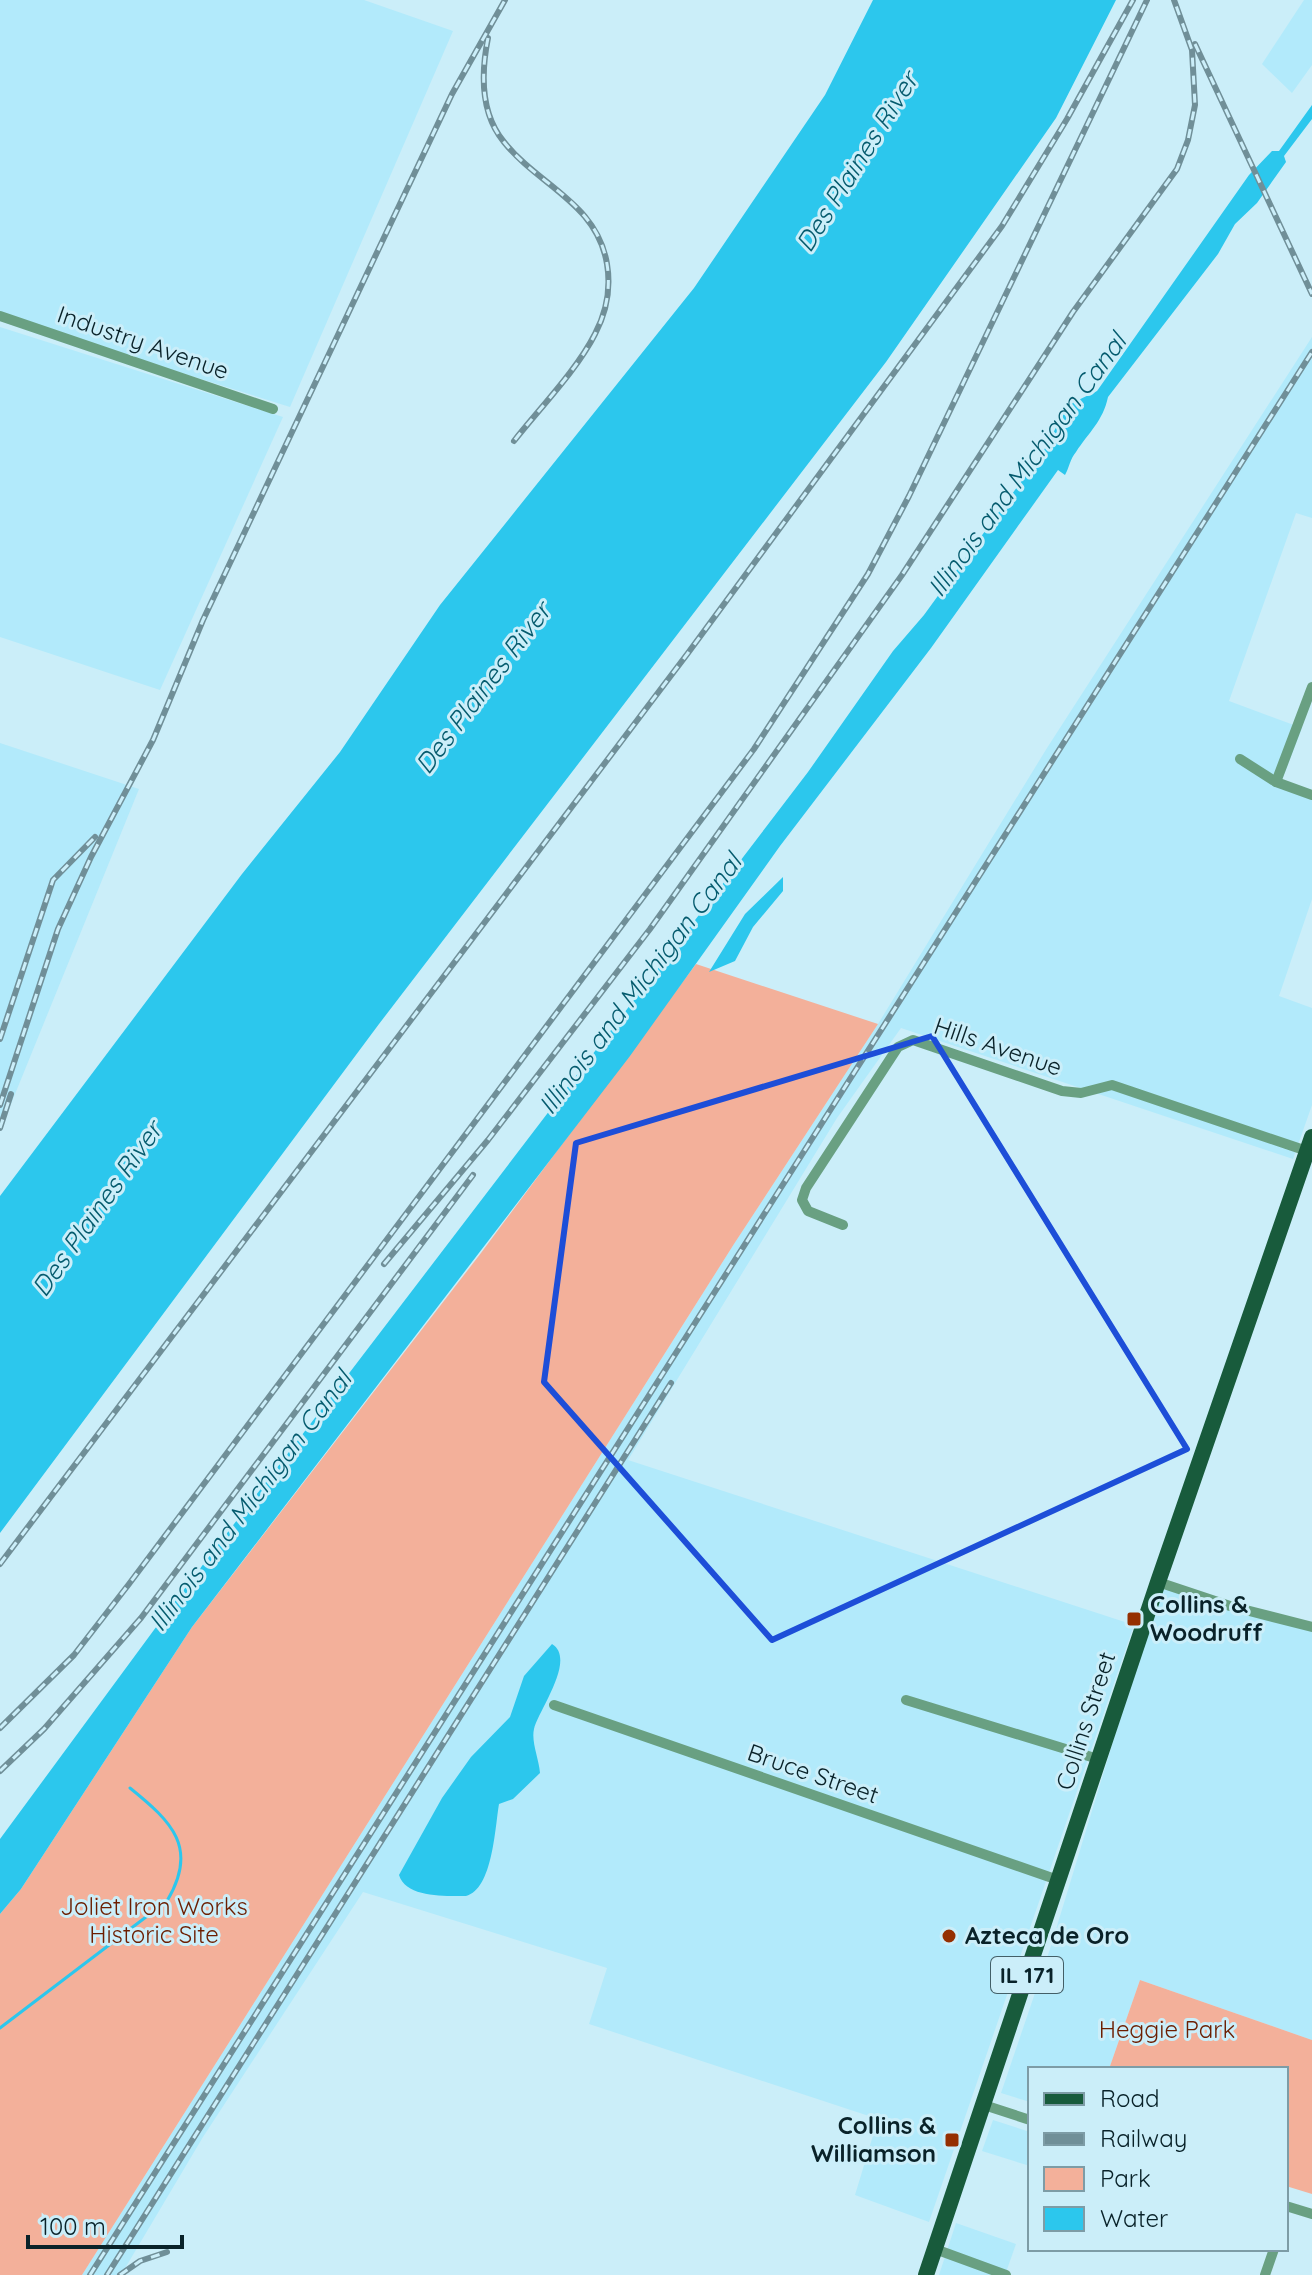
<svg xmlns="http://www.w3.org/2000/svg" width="1312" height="2275" viewBox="0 0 1312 2275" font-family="Quicksand,sans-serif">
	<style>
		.built { fill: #b2eafb }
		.green { fill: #f3b09a }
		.water { fill: #2cc7ed }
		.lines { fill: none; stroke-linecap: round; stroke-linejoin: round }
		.stream { stroke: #2cc7ed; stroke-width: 3 }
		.minor { stroke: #69a082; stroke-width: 10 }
		.primary { stroke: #185b3c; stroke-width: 16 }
		.rail-casing { stroke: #708f98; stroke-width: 6 }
		.rail { stroke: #cbeef9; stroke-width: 3; stroke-dasharray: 9; stroke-linecap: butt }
		.marked { fill: none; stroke: #1d4ed8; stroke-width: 6; stroke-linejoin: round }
		.poi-dot { fill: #952f01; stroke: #cbeef9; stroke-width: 3 }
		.labels { text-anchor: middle; stroke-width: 6; stroke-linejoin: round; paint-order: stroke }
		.shield { fill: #cbeef9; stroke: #435f67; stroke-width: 2 }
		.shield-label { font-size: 22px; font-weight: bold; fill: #092229 }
		.street-label { font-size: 24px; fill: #092229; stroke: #cbeef9 }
		.poi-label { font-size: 24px; font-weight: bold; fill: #092229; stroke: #cbeef9; text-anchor: start }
		.park-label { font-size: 24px; fill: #6c1e00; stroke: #cbeef9 }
		.water-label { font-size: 26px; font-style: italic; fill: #055b6e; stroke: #cbeef9 }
	</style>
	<rect width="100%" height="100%" fill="#cbeef9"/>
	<g class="built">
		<polygon points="0,0 364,0 453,31 290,407 0,316"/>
		<polygon points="1304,0 1312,0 1312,65 1292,93 1262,64"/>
		<polygon points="0,327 283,417 160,690 0,637"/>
		<polygon points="1312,337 1312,518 1296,513 1229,701 1302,728 1282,780 1312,791 1312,899 1279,996 1312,1008 1312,1105 1293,1159 901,1028 837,1118 628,1460 1134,1625 929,2222 855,2195 878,2119 589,2024 607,1968 363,1892 203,2137 121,2275 82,2275 734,1244 878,1024 1047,748"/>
		<polygon points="0,743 139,789 0,1131"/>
		<polygon points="1160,1587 1312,1630 1312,2040 1140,1980 1109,2069 1030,2069 1030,2102 1001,2093 1050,1949"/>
		<polygon points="993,2120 1030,2132 1030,2166 982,2151"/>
		<polygon points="956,2223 1016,2244 1005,2275 939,2275"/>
	</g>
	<g class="green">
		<polygon points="696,964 878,1024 734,1244 82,2275 0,2275 0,1914 21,1889 192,1627 481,1253"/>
		<polygon points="1140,1980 1312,2040 1312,2194 1286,2186 1286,2069 1109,2069"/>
	</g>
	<g class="water">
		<polygon points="873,0 1116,0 1056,118 886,362 379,1024 0,1533 0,1196 242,874 340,752 440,605 694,288 825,95"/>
		<path d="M 1312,105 L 1312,119 L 1284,156 L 1286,162 L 1257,203 L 1235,224 L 1218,254 L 1108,397 C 1103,421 1089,432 1076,452 C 1070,459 1069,468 1065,475 L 1058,470 L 931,648 L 780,846 L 630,1056 L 192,1627 L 21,1889 L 0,1914 L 0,1839 L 176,1600 L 808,772 L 893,651 L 924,615 L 1044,450 L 1068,405 L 1097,391 L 1249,175 L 1272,151 L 1279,151 Z"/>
		<polygon points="783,877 783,891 753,927 735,961 709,972 745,914"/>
		<path d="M 552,1644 C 577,1659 538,1711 534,1729 C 531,1742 539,1759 540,1773 L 513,1799 L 499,1804 C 495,1827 493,1889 466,1896 C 445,1896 406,1898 399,1875 L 442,1798 L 471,1757 L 510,1717 L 524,1676 Z"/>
	</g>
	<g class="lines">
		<path class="stream" d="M 0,2028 L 167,1901 C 199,1848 172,1822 130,1788"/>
		<g class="minor">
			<polyline points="0,316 273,409"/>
			<polyline points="1240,759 1276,782 1312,795"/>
			<polyline points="1276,782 1312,687"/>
			<polyline points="843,1225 808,1211 802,1200 806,1188 898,1047 913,1040 1062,1091 1081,1093 1112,1085 1307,1151"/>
			<polyline points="1158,1582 1230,1606 1312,1627"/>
			<polyline points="906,1700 1098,1759"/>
			<polyline points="554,1705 1058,1880"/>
			<polyline points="984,2105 1030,2120"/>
			<polyline points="1286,2206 1312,2214"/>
			<polyline points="935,2249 1006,2275"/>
			<polyline points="1265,2275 1274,2249"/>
		</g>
		<polyline class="primary" points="926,2275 1158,1582 1312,1137"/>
		<g class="rail-casing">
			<g id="rail">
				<path d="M 488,38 C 481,73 480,113 504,142 C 539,186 597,203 607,264 C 611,288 606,313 595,334 C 577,370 539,409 514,441"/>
				<polyline points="1195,44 1312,294"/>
				<polyline points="0,1039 53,880 95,837"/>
				<polyline points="0,1105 58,929 91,857 153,740 203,620 452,94 505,0"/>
				<polyline points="0,1128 11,1094"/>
				<polyline points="384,1264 488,1140 650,929 902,575 1073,312 1177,169 1188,140 1195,105 1192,50 1174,0"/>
				<polyline points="0,1564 688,653 1002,226 1067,119 1133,0"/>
				<polyline points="0,1728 74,1655 129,1584 754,749 868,574 909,496 1147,0"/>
				<polyline points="0,1771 44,1729 141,1618 473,1175"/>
				<polyline points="90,2275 1312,352"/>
				<polyline points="107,2275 671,1383"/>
				<polyline points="120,2275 140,2261 167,2252"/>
			</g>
		</g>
		<use href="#rail" class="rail"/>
	</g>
	<path class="marked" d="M 932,1036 L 1187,1449 L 772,1640 L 544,1382 L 576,1143 Z"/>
	<g class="poi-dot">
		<rect x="1126" y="1611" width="16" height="16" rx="4"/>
		<circle cx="949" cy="1936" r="8"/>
		<rect x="944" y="2132" width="16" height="16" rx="4"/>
	</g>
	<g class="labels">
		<rect class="shield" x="991" y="1957" width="72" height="36" rx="6"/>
		<g class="shield-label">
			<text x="1027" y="1983">IL 171</text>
		</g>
		<g class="street-label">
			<text transform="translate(143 343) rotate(19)" y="8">Industry Avenue</text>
			<text transform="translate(998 1047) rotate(19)" y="8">Hills Avenue</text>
			<text transform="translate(1086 1721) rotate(-72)" y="8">Collins Street</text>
			<text transform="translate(813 1774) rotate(19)" y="8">Bruce Street</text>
		</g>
		<g class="poi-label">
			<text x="1150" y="1613">Collins &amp;<tspan x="1150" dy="28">Woodruff</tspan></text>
			<text x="965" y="1944">Azteca de Oro</text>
			<text x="936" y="2134" text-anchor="end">Collins &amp;<tspan x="936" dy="28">Williamson</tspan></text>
		</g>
		<g class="park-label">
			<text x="154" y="1915">Joliet Iron Works<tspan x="154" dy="28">Historic Site</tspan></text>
			<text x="1167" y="2038">Heggie Park</text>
		</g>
		<g class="water-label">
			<text transform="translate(857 162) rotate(-58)" y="9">Des Plaines River</text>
			<text transform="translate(1027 465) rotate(-54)" y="9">Illinois and Michigan Canal</text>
			<text transform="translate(483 688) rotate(-53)" y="9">Des Plaines River</text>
			<text transform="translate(640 984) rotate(-53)" y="9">Illinois and Michigan Canal</text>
			<text transform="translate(97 1209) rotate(-55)" y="9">Des Plaines River</text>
			<text transform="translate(250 1501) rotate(-53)" y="9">Illinois and Michigan Canal</text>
		</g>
	</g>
	<rect x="1028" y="2067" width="260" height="184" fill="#cbeef9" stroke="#7d9ca6" stroke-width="2"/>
	<rect x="1044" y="2093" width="40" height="12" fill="#185b3c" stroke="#7d9ca6" stroke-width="2"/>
	<text x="1100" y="2107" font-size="24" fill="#092229">Road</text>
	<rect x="1044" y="2133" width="40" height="12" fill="#708f98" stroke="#7d9ca6" stroke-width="2"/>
	<text x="1100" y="2147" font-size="24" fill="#092229">Railway</text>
	<rect x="1044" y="2167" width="40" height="24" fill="#f3b09a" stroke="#7d9ca6" stroke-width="2"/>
	<text x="1100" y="2187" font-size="24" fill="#092229">Park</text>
	<rect x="1044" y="2207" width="40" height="24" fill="#2cc7ed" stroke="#7d9ca6" stroke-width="2"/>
	<text x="1100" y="2227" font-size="24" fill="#092229">Water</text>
	<path d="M28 2235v12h154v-12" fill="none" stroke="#092229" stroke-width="4"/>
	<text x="40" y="2235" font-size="24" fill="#092229" stroke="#cbeef9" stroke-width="6" paint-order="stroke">100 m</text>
</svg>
